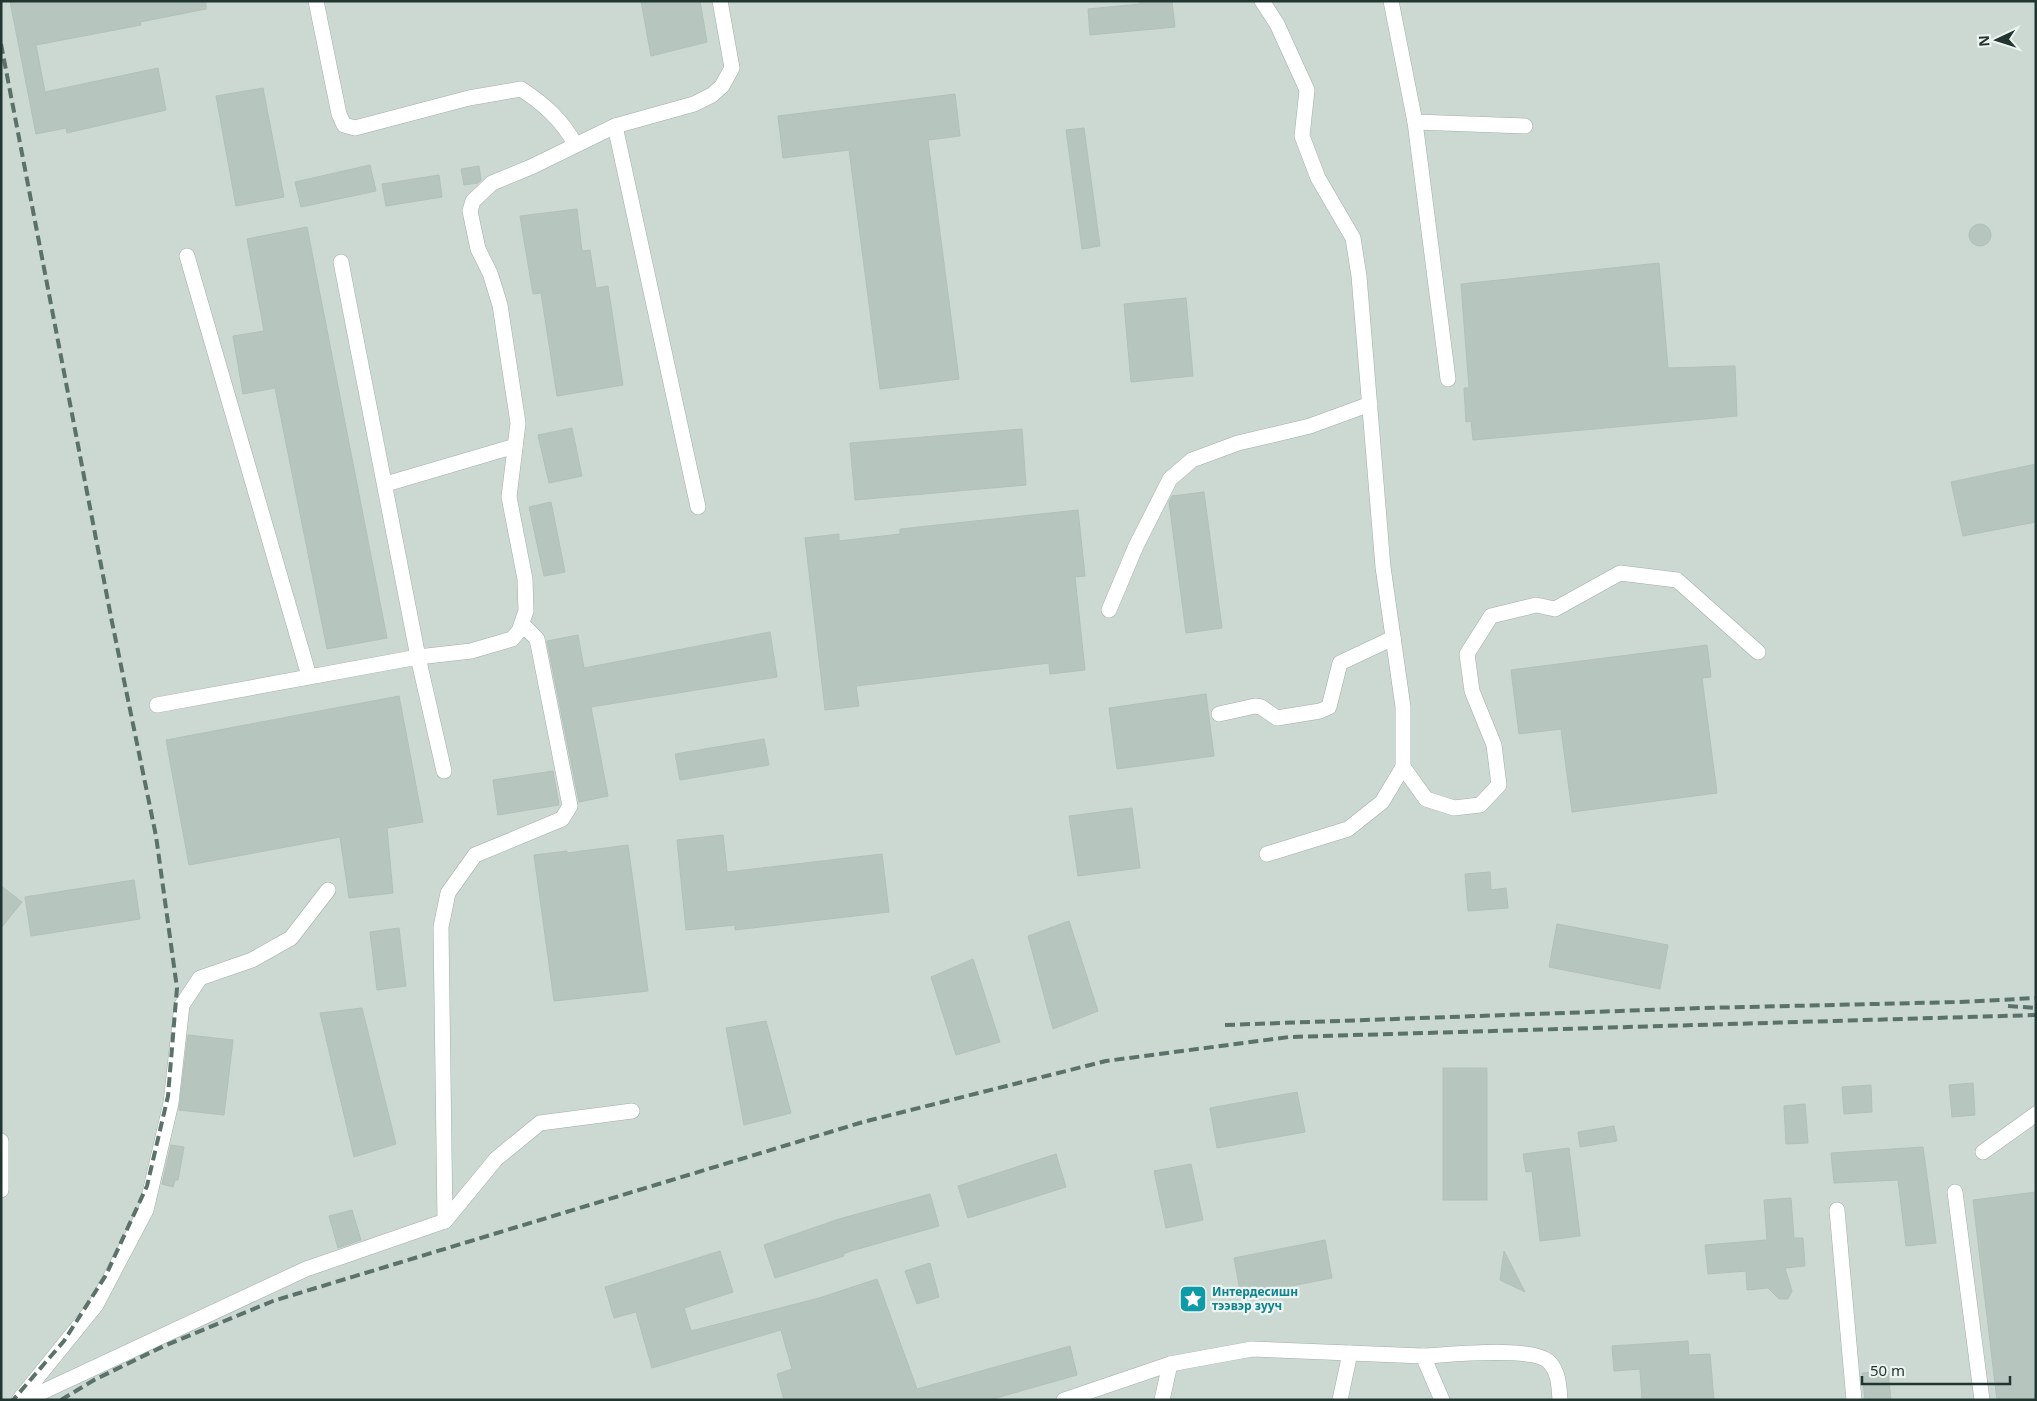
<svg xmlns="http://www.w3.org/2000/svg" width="2037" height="1401" viewBox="0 0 2037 1401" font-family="'Noto Sans',sans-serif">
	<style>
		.built { fill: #ccd8d2 }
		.building { fill: #b7c5bf; stroke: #b1c1ba }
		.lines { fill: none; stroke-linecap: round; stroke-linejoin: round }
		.minor-casing { stroke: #a2afaa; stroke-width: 16 }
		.minor { stroke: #fff; stroke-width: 15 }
		.rail { stroke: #5b726b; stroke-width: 4; stroke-dasharray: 10 5; stroke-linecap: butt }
		.labels { text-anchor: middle; stroke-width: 4.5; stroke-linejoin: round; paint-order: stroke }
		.culture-label { font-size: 12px; font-weight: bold; fill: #0d838f; stroke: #eef5f1; text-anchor: start }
	</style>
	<rect width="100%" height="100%" fill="#dee8e3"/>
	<rect class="built" x="1" y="1" width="2035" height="1399"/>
	<g class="building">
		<polygon points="10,1 206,1 206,9 140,22 141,25 36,45 45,92 158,68 166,110 67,133 66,128 36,134"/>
		<polygon points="641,1 700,1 707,42 651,56"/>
		<polygon points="1140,1 1172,1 1175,27 1090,35 1088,9 1140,4"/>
		<polygon points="263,88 284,197 236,206 216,96"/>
		<polygon points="955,94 960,136 928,140 959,379 880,389 849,150 783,158 778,116"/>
		<polygon points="1084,128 1100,246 1082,249 1066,130"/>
		<polygon points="370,165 376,191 301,207 295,182"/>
		<polygon points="479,166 481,180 478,183 464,185 461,169"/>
		<polygon points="439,175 442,197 386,206 382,184"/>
		<polygon points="577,209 582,251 590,250 596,288 608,286 623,385 557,396 541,293 533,294 520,216"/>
		<circle cx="1980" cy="235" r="11"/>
		<polygon points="307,227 387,638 327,649 275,388 243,394 233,336 264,331 247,239"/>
		<polygon points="1659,263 1668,368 1735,366 1737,416 1473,440 1471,421 1466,422 1464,388 1469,388 1461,284"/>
		<polygon points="1186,298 1193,376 1131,382 1124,304"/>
		<polygon points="572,428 582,476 549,483 538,435"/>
		<polygon points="1022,429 1026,485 855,500 850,443"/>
		<polygon points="2036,464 2036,522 1963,536 1951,482"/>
		<polygon points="1204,492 1222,628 1186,633 1169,502 1172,496"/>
		<polygon points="551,502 565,572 544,576 529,507"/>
		<polygon points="1078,510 1085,576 1075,577 1085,670 1050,674 1049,663 856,686 859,706 825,710 805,538 839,534 839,541 900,534 900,529"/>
		<polygon points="770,632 777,677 591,707 608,796 579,802 547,641 578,635 584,668"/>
		<polygon points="1707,645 1711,677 1702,678 1717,793 1572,812 1561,729 1519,734 1511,670"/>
		<polygon points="1206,694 1214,756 1117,769 1109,708"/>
		<polygon points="399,696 423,822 387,828 393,893 349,898 340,837 189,865 166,740"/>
		<polygon points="764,739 769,765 680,780 675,754"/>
		<polygon points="553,771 559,805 498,815 493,780"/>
		<polygon points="1132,808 1140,868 1078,876 1069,816"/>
		<polygon points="723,835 727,872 882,854 889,912 735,930 735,925 686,930 677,840"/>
		<polygon points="628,845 648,991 554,1001 534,855 567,851 567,853"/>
		<polygon points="1490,872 1491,890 1506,888 1508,908 1468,911 1465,874"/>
		<polygon points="134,880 140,919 31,936 25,897"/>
		<polygon points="1,886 22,902 1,928"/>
		<polygon points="1069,921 1098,1011 1053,1029 1028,936"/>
		<polygon points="1557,924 1668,945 1660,989 1549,967"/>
		<polygon points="399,928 406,986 377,990 370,932"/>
		<polygon points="973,959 1000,1042 956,1055 931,977"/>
		<polygon points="362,1008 396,1144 354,1157 320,1013"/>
		<polygon points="766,1021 791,1113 744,1125 726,1028"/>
		<polygon points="188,1035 233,1040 224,1115 179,1110"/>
		<rect x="1443" y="1068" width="44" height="132"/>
		<polygon points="1973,1083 1975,1115 1952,1117 1949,1085"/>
		<polygon points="1871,1085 1872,1112 1844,1114 1842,1087"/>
		<polygon points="1297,1092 1305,1132 1217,1148 1210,1108"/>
		<polygon points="1805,1104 1808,1143 1786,1144 1784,1106"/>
		<polygon points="1614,1126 1617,1141 1580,1147 1578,1132"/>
		<polygon points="171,1145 184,1147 178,1180 175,1180 173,1187 162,1184"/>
		<polygon points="1923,1147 1936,1243 1906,1246 1898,1180 1834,1183 1831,1153"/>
		<polygon points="1569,1148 1580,1236 1540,1241 1532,1171 1526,1172 1523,1154"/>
		<polygon points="1056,1154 1066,1187 968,1218 958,1186"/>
		<polygon points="1191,1164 1203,1220 1166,1228 1154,1171"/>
		<polygon points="2036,1192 2036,1400 1997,1400 1973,1200"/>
		<polygon points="930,1194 939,1226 851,1251 843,1254 844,1256 775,1278 764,1245 839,1219"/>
		<polygon points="1791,1198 1794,1238 1803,1238 1805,1266 1785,1268 1792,1291 1788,1299 1779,1299 1768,1288 1747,1290 1746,1271 1708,1274 1705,1245 1767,1240 1764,1200"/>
		<polygon points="352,1210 361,1240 338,1248 329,1216"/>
		<polygon points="1325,1240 1332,1278 1241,1296 1234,1258"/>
		<polygon points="720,1251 733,1292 684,1308 691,1331 819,1298 877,1279 917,1389 1070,1346 1077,1375 989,1400 784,1400 777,1374 792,1369 781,1330 652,1368 636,1312 614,1318 605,1287"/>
		<polygon points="1504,1251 1525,1292 1500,1280"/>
		<polygon points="930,1263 939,1297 917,1304 905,1271"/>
		<polygon points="1688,1341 1689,1355 1710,1354 1714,1400 1642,1400 1640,1369 1614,1371 1612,1346"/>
		<polygon points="1888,1371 1891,1400 1865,1400 1862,1373"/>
	</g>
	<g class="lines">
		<g class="minor-casing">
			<g id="minor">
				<path d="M 316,1 L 339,114 L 344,125 L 355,128 L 469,98 L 521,89 C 544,104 562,120 575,144"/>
				<polyline points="1262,1 1277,24 1307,90 1302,136 1318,178 1353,238 1359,276 1383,567 1403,707 1403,767 1382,802 1348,829 1267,854"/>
				<polyline points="1391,1 1415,122 1448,379"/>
				<polyline points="1415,122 1525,126"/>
				<polyline points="615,126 698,507"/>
				<polyline points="187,256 309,676"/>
				<polyline points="341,262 418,657 444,771"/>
				<polyline points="386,484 515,446"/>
				<polyline points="1109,610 1136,546 1170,479 1192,460 1238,443 1310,426 1370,404"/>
				<polyline points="157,705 418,657 471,651 512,639 519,631 526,611 525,579 509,497 518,423 500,305 490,273 478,249 470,211 473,201 492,183 531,167 615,126 694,104 712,95 722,86 732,68 720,1"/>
				<polyline points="1219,714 1255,706 1261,707 1277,718 1320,711 1329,707 1340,663 1393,638"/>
				<polyline points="1403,767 1426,799 1454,808 1480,805 1499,785 1494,745 1472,691 1467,654 1491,616 1536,605 1555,609 1620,573 1677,580 1758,652"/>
				<polyline points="1,1141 1,1190"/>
				<polyline points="1983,1152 2036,1114"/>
				<polyline points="1955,1192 1982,1400"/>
				<polyline points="1837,1210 1854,1400"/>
				<polyline points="445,1221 441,927 448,893 475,855 562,819 570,806 537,639 522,624"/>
				<path d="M 1423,1356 C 1448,1355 1535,1345 1550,1363 C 1559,1373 1559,1387 1560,1400"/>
				<polyline points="19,1400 96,1305 146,1210 171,1103 182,1005 200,978 252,960 291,938 328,890"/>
				<polyline points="25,1400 306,1269 445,1221 496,1159 540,1123 632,1111"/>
				<polyline points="1064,1400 1170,1364 1252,1349 1423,1356 1442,1400"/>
				<polyline points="1162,1400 1170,1364"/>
				<polyline points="1340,1400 1350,1353"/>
			</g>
		</g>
		<use href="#minor" class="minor"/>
		<g class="rail">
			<polyline points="1,44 111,617 156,836 177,988 168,1096 147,1186 106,1275 64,1341 13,1400"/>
			<polyline points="2008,1006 2036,1008"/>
			<polyline points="1225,1025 1703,1008 1960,1002 2036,998"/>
			<polyline points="61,1400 94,1380 164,1346 273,1301 863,1122 1106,1061 1289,1037 2036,1015"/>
		</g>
	</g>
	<defs>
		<g id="sight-square" transform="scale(1.4375)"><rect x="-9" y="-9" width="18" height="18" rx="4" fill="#0f9aa8" stroke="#eef5f1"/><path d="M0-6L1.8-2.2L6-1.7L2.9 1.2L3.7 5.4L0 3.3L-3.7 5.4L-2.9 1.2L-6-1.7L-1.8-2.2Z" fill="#fff"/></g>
	</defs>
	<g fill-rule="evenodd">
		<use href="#sight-square" x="1193" y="1299"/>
	</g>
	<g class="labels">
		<g class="culture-label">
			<text x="1212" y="1296">Интердесишн<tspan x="1212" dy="14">тээвэр зууч</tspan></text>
		</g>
	</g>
	<rect width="2037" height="1401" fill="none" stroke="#213630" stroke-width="5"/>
	<g transform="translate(1997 40) rotate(266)" stroke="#eef5f1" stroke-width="4" paint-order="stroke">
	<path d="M0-4L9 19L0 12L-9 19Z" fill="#213630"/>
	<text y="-8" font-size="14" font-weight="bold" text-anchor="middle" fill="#213630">N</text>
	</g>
	<path d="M1862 1376v8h148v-8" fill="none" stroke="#213630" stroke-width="2.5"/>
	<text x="1870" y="1376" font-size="15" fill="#213630" stroke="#eef5f1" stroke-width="4" paint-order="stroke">50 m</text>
</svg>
